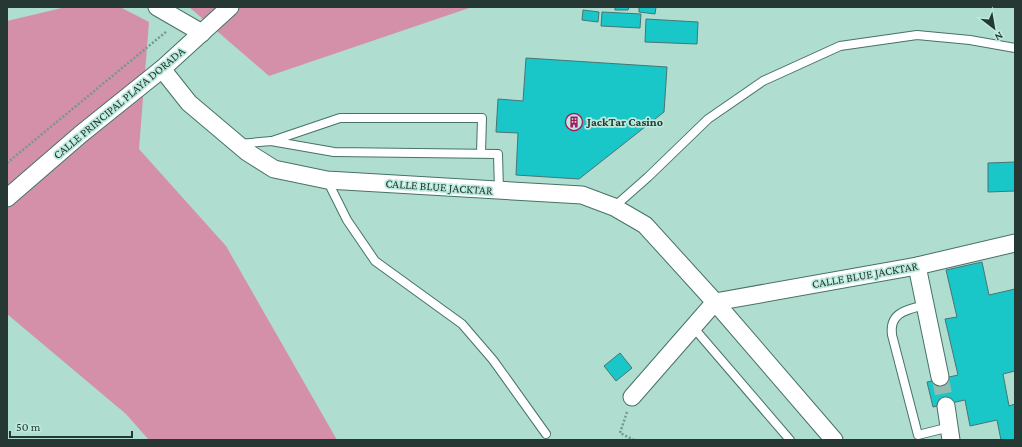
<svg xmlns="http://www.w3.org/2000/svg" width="1022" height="447" viewBox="0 0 1022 447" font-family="'Crimson Pro',serif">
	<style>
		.green { fill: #d490a9 }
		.building { fill: #19c7c8; stroke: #477575 }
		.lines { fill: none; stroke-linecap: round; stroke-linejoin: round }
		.minor-tunnel { stroke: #93bcb1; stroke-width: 17; stroke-dasharray: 17 8; stroke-linecap: butt }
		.service-casing { stroke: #477267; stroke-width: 10 }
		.minor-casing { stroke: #477267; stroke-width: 19 }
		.path { stroke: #75978e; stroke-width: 2.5; stroke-dasharray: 2 2; stroke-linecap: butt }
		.service { stroke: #fff; stroke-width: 8 }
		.minor { stroke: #fff; stroke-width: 17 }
		.labels { text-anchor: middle; stroke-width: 3.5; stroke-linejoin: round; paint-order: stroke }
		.street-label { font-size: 12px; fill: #253833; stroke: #bceadd }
		.poi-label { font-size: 12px; font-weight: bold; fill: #253833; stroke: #bceadd; text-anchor: start }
	</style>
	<rect width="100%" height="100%" fill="#afddd0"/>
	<g class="green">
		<polygon points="66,7 120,7 149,22 139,149 226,246 337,440 149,440 126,414 7,314 7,21"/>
		<polygon points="189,7 472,7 269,76"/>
	</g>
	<g class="building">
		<polygon points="615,7 629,7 628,10 615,10"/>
		<polygon points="639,7 656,7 655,14 639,12"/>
		<polygon points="583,10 599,12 598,22 582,20"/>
		<polygon points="602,12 641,14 640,28 601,26"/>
		<polygon points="646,19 698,22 697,44 645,42"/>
		<polygon points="526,58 667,67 664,112 579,179 516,175 518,133 496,132 498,99 523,101"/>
		<polygon points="1015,162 1015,191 988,192 988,163"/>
		<polygon points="982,262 989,295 1015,289 1015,371 1003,374 1009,406 1015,404 1015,440 1001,440 997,420 970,426 965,400 933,407 927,382 958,375 945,319 957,317 946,270"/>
		<polygon points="620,353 632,368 616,381 604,366"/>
	</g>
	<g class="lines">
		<polyline class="minor-tunnel" points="940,377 946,406"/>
		<g class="service-casing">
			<g id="service">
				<polyline points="272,141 340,118 482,118 481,153"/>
				<polyline points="239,144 271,141 334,152 498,154 499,191"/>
				<polyline points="327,180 347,220 375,261 462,324 493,360 546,434"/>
				<polyline points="614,207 648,177 708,119 763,81 840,46 917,35 970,40 1015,48"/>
				<path d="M 925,305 C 907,310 889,312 892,335 L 918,435 L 950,427"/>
				<polyline points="693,327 790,440"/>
			</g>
		</g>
		<g class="minor-casing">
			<g id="minor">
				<polyline points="157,7 202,33"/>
				<polyline points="162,69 189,103 247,152 274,169 327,180 582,195 614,207 645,225 715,302 834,440"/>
				<polyline points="7,198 81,134 162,69 230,7"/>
				<polyline points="917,266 940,377"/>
				<polyline points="632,397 715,302 917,266 1015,243"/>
				<polyline points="946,406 951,440"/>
			</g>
		</g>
		<g class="path">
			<polyline points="7,163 167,31"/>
			<polyline points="627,412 620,433 634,440"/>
		</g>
		<use href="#service" class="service"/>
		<use href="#minor" class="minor"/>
	</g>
	<defs>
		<g id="building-ring" transform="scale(0.9)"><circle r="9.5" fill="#bceadd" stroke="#a41a61" stroke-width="1.5"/><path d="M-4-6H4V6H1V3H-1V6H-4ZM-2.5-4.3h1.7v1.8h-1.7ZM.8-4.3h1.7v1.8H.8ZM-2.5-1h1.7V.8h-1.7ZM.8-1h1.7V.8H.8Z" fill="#a41a61"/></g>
	</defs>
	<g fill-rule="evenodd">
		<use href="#building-ring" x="574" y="122"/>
	</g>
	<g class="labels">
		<g class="street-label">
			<text transform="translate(119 103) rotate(-40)" y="4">CALLE PRINCIPAL PLAYA DORADA</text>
			<text transform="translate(439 187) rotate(4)" y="4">CALLE BLUE JACKTAR</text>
			<text transform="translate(865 275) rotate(-10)" y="4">CALLE BLUE JACKTAR</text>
		</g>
		<g class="poi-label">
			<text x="587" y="126">JackTar Casino</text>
		</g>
	</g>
	<rect width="1022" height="447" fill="none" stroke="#253833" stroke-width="16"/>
	<g transform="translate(994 28) rotate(149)" stroke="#bceadd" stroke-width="3" paint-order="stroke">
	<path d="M0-3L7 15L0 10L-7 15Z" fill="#253833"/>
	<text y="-6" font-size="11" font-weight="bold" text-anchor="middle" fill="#253833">N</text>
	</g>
	<path d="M10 431v6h122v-6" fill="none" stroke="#253833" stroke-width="2"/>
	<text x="16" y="431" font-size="12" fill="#253833" stroke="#bceadd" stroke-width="3" paint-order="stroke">50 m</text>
</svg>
